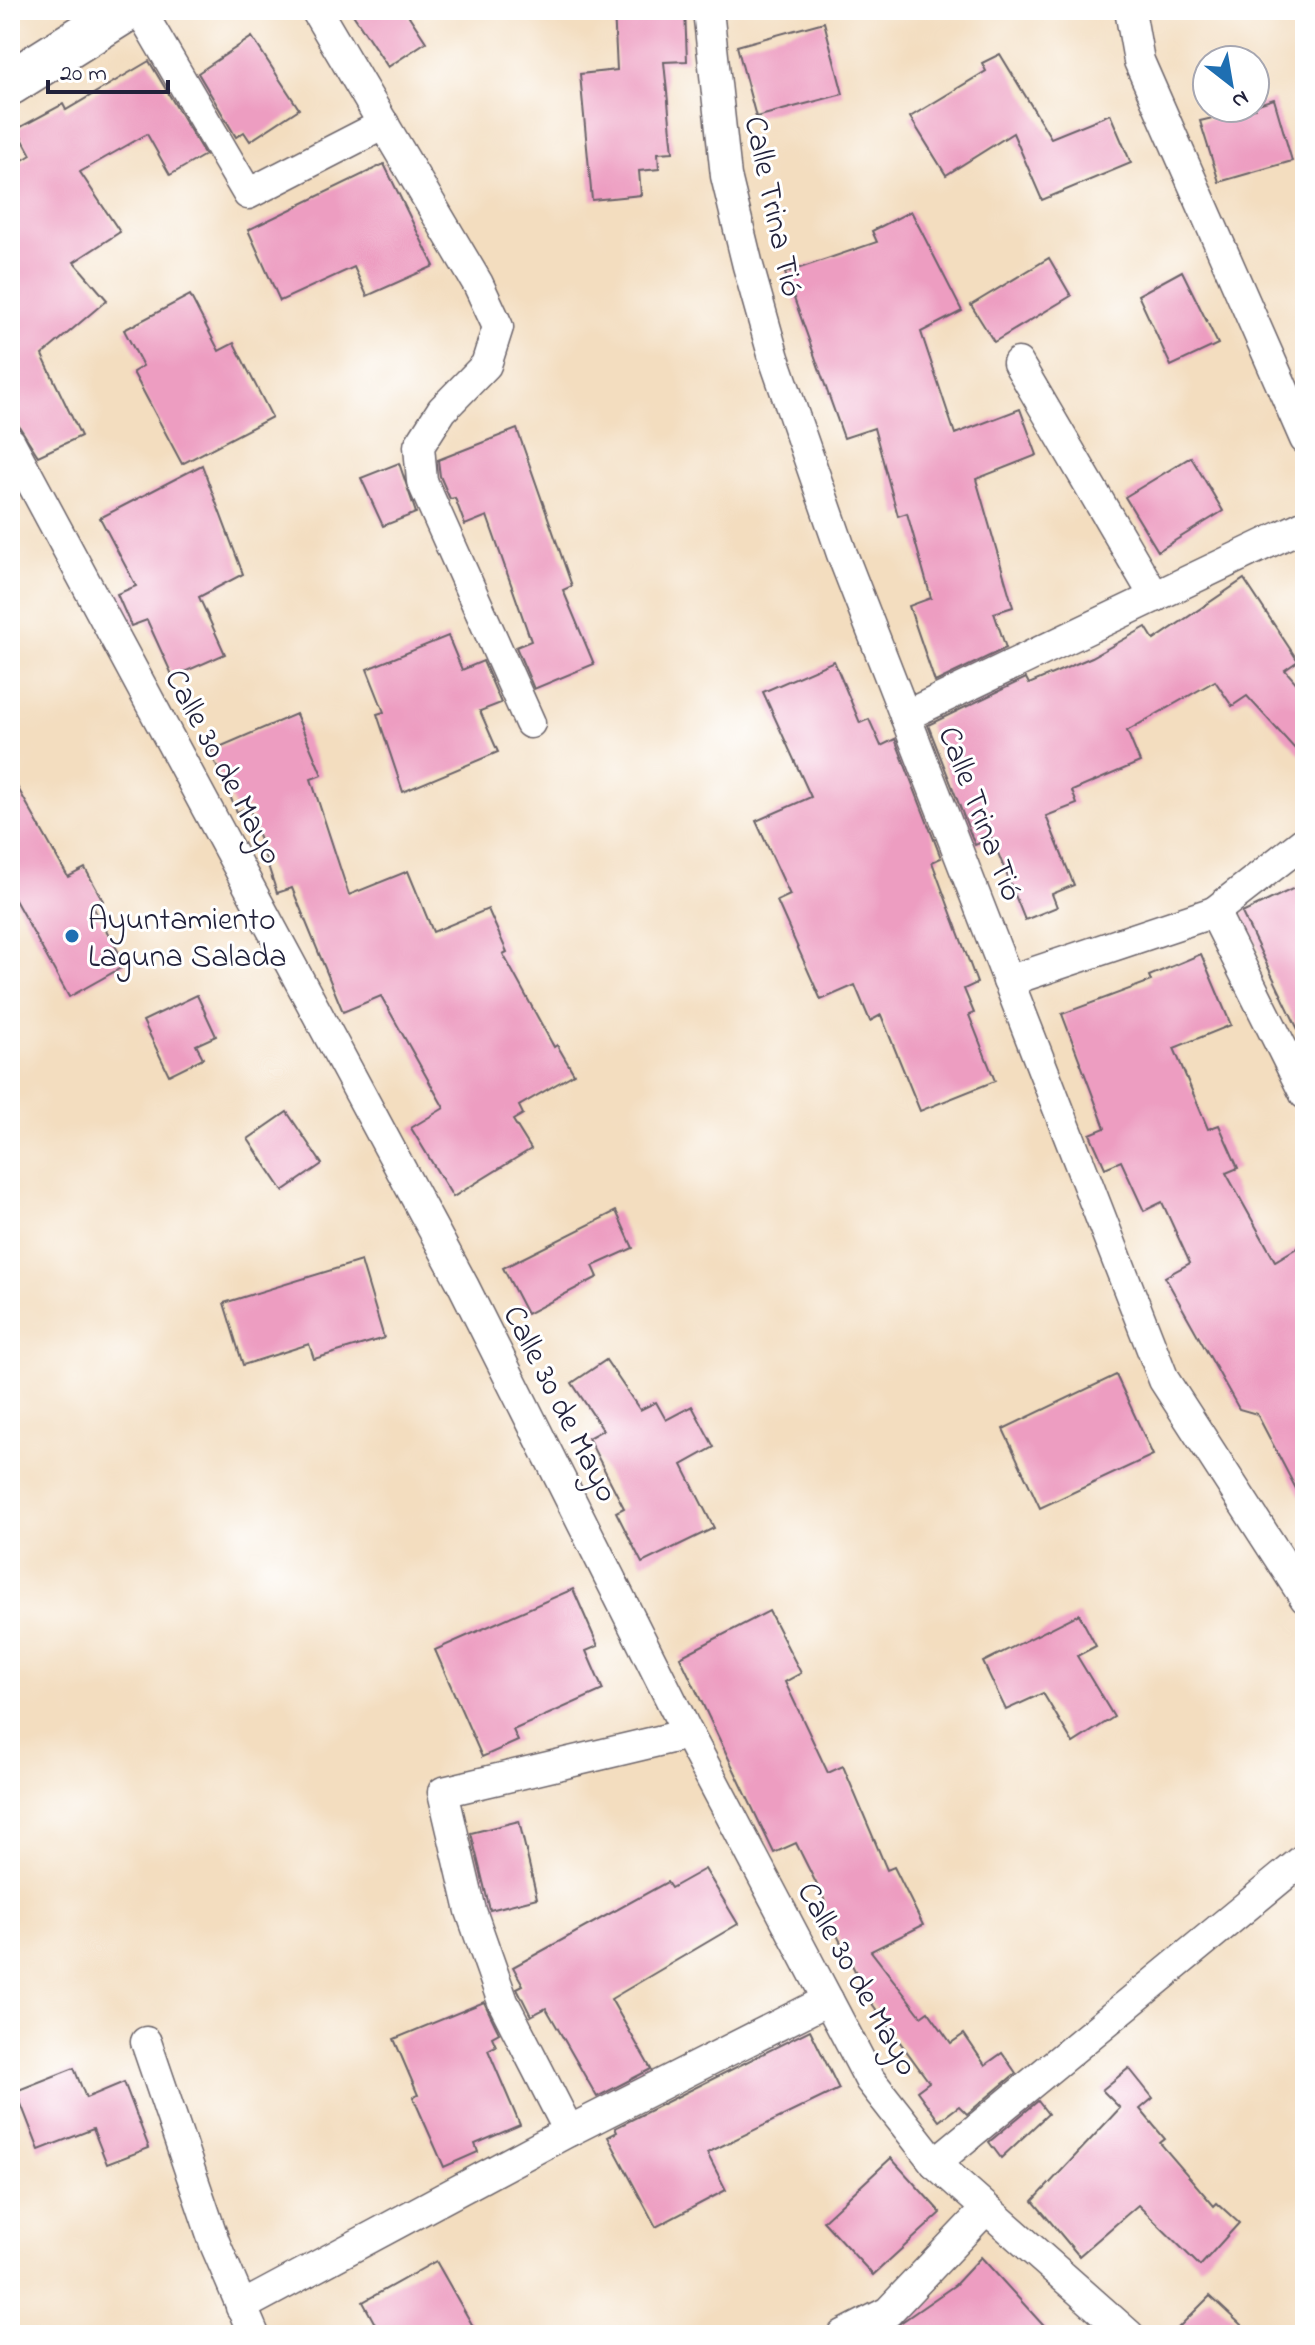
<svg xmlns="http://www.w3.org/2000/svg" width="1315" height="2345" viewBox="0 0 1315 2345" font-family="'Indie Flower',sans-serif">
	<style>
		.building { fill: #ed9dc1 }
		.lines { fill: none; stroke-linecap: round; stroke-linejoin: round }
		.minor-casing { stroke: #6b6369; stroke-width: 33 }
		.primary-casing { stroke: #6b6369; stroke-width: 47 }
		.minor { stroke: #fff; stroke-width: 30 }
		.primary { stroke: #fff; stroke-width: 44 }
		.poi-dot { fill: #1f6fb2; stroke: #fff; stroke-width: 3 }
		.labels { text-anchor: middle; stroke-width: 6; stroke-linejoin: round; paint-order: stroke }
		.street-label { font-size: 32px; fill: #22223b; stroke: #fff }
		.poi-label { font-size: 32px; fill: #22223b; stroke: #fff; text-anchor: start }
	</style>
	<rect width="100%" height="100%" fill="#fff"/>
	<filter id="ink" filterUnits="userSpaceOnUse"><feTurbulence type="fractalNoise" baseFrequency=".0125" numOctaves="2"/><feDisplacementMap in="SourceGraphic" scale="16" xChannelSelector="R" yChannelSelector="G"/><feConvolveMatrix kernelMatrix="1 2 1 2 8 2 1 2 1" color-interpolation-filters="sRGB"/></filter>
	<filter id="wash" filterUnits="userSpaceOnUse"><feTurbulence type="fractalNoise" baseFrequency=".006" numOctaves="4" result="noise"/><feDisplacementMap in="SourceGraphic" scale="32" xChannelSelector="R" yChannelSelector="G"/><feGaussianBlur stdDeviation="1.8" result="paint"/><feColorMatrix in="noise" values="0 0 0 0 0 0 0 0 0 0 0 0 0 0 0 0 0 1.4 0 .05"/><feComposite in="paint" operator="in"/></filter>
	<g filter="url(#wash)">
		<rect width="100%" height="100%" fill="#f3ddbf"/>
		<g id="blocks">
			<g class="building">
				<polygon points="350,10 405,10 426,42 388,67"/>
				<polygon points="614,10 685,10 687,61 664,62 673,152 658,153 659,169 639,171 641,195 592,200 580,74 617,70"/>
				<polygon points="824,22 843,94 756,117 737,46"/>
				<polygon points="252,37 299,109 250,141 244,132 236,137 198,73"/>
				<polygon points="1000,54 1051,138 1110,114 1131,163 1042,200 1013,133 946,175 910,117 986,71 982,63"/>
				<polygon points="149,61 205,155 170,175 147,134 80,172 120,232 74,262 107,300 42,355 81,436 38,456 10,412 10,168 31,155 17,129 63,104 66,110"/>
				<polygon points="1274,99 1292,161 1219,182 1200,121 1255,108 1255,105"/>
				<polygon points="384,164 434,266 367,296 354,267 280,301 248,230"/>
				<polygon points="911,211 962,311 921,332 955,434 1020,409 1037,455 976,479 1013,607 994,613 1006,648 935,682 909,606 931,598 907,513 898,516 874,428 844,438 785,273 877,242 872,231"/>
				<polygon points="1049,258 1071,296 994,342 971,305"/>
				<polygon points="1182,271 1218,344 1171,366 1138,295"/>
				<polygon points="190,295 219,351 234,343 272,417 182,464 133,372 143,366 124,330"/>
				<polygon points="517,429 572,586 563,590 594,664 534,689 516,647 531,641 487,516 465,525 455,498 450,499 440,476 438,460"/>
				<polygon points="1191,457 1223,511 1158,551 1125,497"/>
				<polygon points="399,463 416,513 383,526 361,478"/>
				<polygon points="202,465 243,574 199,597 225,654 173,677 147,620 131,626 117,594 136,586 100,518"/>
				<polygon points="1244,579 1298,661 1285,670 1305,693 1305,760 1247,696 1232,706 1215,681 1127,731 1140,762 1072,791 1077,804 1046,816 1074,885 1052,894 1057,907 1025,920 992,838 975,845 928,725 1026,678 1029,684 1092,657 1146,627 1154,640"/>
				<polygon points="448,636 462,670 483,661 501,703 480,711 498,752 403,792 377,714 384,712 367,669"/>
				<polygon points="834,661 860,723 869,719 881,746 895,739 941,858 932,862 977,983 964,989 974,1013 969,1015 995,1081 920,1111 881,1015 870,1021 855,985 821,1000 777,901 790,895 756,821 811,797 763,692"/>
				<polygon points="296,714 322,775 311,779 349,895 408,871 433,932 488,909 507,952 503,954 554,1047 557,1045 574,1074 519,1106 523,1114 513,1120 531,1149 453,1197 411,1128 444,1108 381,996 343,1012 292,888 277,893 249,807 237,812 210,751"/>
				<polygon points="10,774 68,877 85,868 103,901 93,907 126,965 69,997 10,891"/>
				<polygon points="1305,883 1305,1044 1242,913"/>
				<polygon points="1201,954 1231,1025 1174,1048 1208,1129 1219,1125 1238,1168 1226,1173 1275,1261 1305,1243 1305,1506 1257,1414 1239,1409 1165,1277 1190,1263 1162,1202 1144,1211 1121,1161 1105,1168 1090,1134 1105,1128 1062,1014 1151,981 1149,976"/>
				<polygon points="197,995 216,1036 196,1045 203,1058 169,1075 143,1021"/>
				<polygon points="287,1112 322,1164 283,1191 248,1139"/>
				<polygon points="616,1211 633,1248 593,1266 598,1277 527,1314 503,1268"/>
				<polygon points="361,1261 384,1338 314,1359 309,1344 243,1365 224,1303"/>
				<polygon points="606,1360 640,1410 656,1402 666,1420 692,1406 714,1447 682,1465 714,1528 642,1563 616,1512 624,1508 588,1438 603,1430 572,1383"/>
				<polygon points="1116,1375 1153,1455 1040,1508 1003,1429"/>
				<polygon points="573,1589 598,1646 586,1651 603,1690 513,1730 518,1741 482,1757 435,1650"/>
				<polygon points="769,1611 801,1673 785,1682 828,1773 843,1766 887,1870 894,1867 923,1925 871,1951 921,2016 928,2011 951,2043 964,2034 985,2065 1002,2053 1016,2073 967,2114 959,2106 939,2121 917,2091 929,2082 870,2001 821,1903 825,1901 796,1843 774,1853 680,1657"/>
				<polygon points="1079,1614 1096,1646 1077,1656 1114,1717 1073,1743 1043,1693 1006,1710 983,1662"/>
				<polygon points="519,1821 537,1898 490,1910 471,1833"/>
				<polygon points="705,1869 738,1924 611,1999 651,2069 597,2097 546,2008 531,2016 517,1988 523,1985 513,1967 667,1882 671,1888"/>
				<polygon points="484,2002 499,2033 492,2037 496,2046 488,2050 520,2125 475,2144 478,2152 444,2167 413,2097 418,2095 394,2039"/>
				<polygon points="810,2030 839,2089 707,2153 726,2190 656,2227 608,2137 617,2132 615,2128"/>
				<polygon points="74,2068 86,2098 124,2082 149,2148 107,2164 93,2129 39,2150 16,2091"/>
				<polygon points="1129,2068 1153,2098 1140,2109 1165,2139 1160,2143 1214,2206 1217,2203 1239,2223 1200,2266 1138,2205 1079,2256 1033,2201 1120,2108 1102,2090"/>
				<polygon points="1038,2101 1048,2114 1001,2158 989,2142"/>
				<polygon points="891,2158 941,2213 873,2275 823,2221"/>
				<polygon points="981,2257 1052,2335 883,2335 955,2285"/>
				<polygon points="436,2261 478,2335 381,2335 363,2302"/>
				<polygon points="1210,2296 1252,2335 1171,2335"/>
			</g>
		</g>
	</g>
	<g filter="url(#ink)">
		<use href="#blocks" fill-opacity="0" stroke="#6b6369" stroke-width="2"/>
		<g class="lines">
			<g class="minor-casing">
				<g id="minor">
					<polyline points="140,10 248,194 384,124"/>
					<polyline points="316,10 478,284 498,327 486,365 442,410 419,446 422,481 530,723"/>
					<polyline points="708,10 726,176 748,266 774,358 842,554 1164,1380 1305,1598"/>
					<polyline points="1130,10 1139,61 1305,439"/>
					<polyline points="1018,363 1155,597"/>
					<polyline points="10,442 463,1285 688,1734 870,2080 935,2163 1129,2335"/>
					<polyline points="905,716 1305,525"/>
					<polyline points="1305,841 1214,912 1305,1094"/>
					<polyline points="1008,981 1214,912"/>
					<polyline points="146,2042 215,2244 254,2335"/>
					<polyline points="569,2131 503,2002 471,1911 443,1792 688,1734"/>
					<polyline points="935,2163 1305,1858"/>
					<polyline points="241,2307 569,2131 828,2000"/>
					<polyline points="843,2335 888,2312 986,2209"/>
				</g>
			</g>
			<g class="primary-casing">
				<polyline id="primary" points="10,83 126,10"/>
			</g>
			<use href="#minor" class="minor"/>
			<use href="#primary" class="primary"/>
		</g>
	</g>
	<circle class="poi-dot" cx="72" cy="936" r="8"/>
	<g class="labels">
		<g class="street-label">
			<text transform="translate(775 206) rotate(78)" y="11">Calle Trina Tió</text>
			<text transform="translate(225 766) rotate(62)" y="11">Calle 30 de Mayo</text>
			<text transform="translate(982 813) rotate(69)" y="11">Calle Trina Tió</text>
			<text transform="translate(562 1403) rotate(63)" y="11">Calle 30 de Mayo</text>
			<text transform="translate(859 1978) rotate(61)" y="11">Calle 30 de Mayo</text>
		</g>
		<g class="poi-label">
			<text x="88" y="929">Ayuntamiento<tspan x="88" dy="37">Laguna Salada</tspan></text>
		</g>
	</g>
	<rect width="1315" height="2345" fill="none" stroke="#fff" stroke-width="40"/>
	<g transform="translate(1231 84) rotate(149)"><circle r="38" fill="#ffffff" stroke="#a7a7b1" stroke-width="2"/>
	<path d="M0-6L14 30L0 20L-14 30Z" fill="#1f6fb2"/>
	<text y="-12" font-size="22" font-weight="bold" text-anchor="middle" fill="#22223b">N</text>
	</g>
	<path d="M48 80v12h120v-12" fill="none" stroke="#22223b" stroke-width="4"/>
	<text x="60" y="80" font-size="24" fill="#22223b" stroke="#ffffff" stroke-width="6" paint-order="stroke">20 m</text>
</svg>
